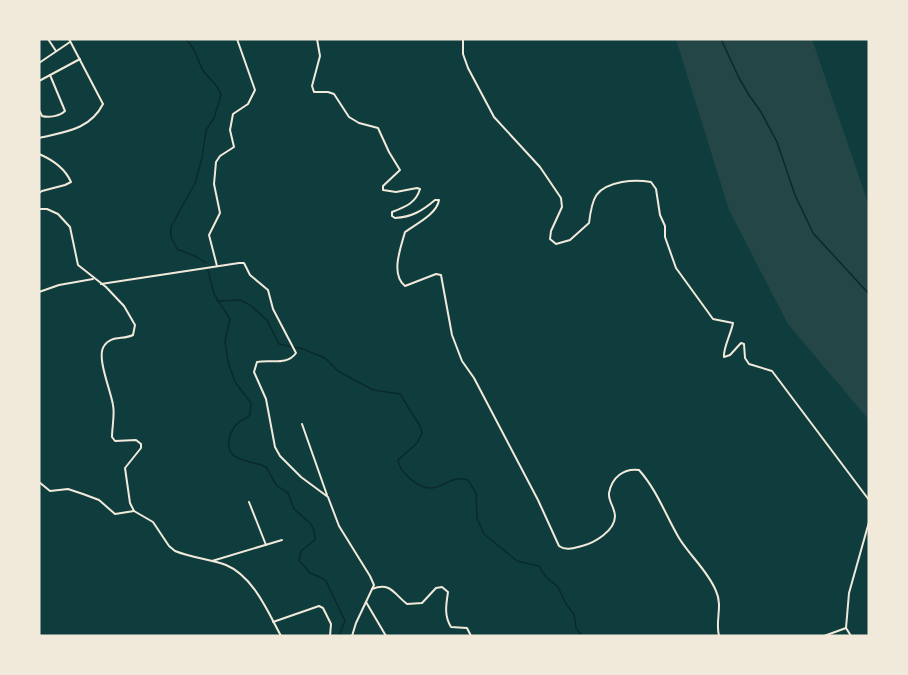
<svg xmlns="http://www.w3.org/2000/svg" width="908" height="675" viewBox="0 0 908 675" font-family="'Roboto Condensed',sans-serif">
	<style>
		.green { fill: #244646 }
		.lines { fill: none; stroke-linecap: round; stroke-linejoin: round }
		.stream { stroke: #0a2a2b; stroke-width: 1.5 }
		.minor { stroke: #f1e9da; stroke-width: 2 }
	</style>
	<rect width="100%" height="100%" fill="#0f3d3e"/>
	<polygon class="green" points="676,39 812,39 869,206 869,420 788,324 729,210"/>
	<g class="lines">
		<g class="stream">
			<path d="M 185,39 C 196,47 197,61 204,72 C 210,80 218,84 221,95 L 214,118 L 206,130 L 202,158 L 195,183 L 171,227 L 171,237 L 177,249 L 197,257 L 206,263"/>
			<polyline points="721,39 739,78 749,95 761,112 777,142 795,195 813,233 869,294"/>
			<path d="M 208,270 L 214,294 L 230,319 L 225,341 L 228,362 L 235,382 L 251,403 L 250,415 C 245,420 239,420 235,426 C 232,430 230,434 229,439 C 225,463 252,460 266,467 L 277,486 L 288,493 L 294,509 L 311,524 L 314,531 L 315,540 L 301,551 L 299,560 L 310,573 L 322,578 L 326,581 L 345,621 L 339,636"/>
			<path d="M 217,301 L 240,300 L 250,305 L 267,320 L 279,344 L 303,349 L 325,358 L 338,371 L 373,390 L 400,394 L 420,426 L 422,433 L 417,443 L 398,460 C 399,471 417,488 430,488 C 445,488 449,475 468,480 L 476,493 L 477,518 L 484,534 L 517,561 L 539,566 L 546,577 L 558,587 L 566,604 L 574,614 L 576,628 L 582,636"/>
		</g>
		<g class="minor">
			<polyline points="48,39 56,51"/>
			<path d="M 317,39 L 320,56 L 312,86 L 314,92 L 328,92 L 334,94 L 349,117 L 359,123 L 378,128 L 389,152 L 400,170 L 383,186 L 383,190 L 396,192 L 417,188 L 420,189 C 416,203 405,207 392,212 L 392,216 L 395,218 C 412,217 422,211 435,200 L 439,200 C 437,214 416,224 405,232 C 401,247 390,274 405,286 L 436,274 L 441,275 L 452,335 L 462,361 L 474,378 L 538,500 L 559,546 C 566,551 574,548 582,546 C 594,543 615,531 615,516 C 615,508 608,501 609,493 C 612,477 624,468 639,470 C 657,490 666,516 679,538 C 690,556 708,571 716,591 C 723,606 715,621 719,636"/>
			<path d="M 463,39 L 463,54 L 468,68 L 494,117 L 540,167 L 561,198 L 562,207 L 551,231 L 550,239 L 556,244 L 570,240 L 589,223 C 592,198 595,187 622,182 C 633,180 640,180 651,182 L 656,189 L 660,215 L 665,226 L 665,237 L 676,268 L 713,319 L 733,323 C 731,334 723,348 724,357 L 730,355 L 741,343 L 744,344 L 745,358 L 749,364 L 772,371 L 869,500"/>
			<polyline points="39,63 70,42"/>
			<polyline points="39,81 80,59"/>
			<path d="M 39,110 L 42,116 C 49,118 60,116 65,111 L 50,75"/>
			<path d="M 39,138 C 64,132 90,130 103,104 L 69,39"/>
			<path d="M 39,154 C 53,160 65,168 71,182 L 65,185 L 42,191 L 39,193"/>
			<path d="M 39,209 L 47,209 L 58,214 L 70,227 L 78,265 L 106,287 L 124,306 L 135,325 L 133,335 C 123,340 111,335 104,346 C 96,357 111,391 113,405 C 115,415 112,427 112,437 L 115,441 L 136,440 L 141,444 L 141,448 L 125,468 L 130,503 L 134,511 L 153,522 L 169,546 L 175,551 C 192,558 210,559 226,565 C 253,576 268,612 281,636"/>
			<polyline points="217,266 209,235 220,213 214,184 216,162 220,156 234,147 230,130 233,114 248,104 255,90 237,39"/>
			<path d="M 101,284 L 239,263 L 244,263 L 250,275 L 268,290 L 273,309 L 296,353 C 287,366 270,359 257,362 L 254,372 L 266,399 L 275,447 L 280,456 L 301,477 L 328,497 L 339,526 L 370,576 L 374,585 L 356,623 L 352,636"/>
			<polyline points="39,292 59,285 93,279"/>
			<polyline points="302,424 327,495"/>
			<polyline points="39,482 50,491 68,489 83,494 99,500 115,514 134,511"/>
			<polyline points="249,502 266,545"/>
			<polyline points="212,561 282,540"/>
			<path d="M 372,589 C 391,582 393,593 407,604 L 422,603 L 436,588 L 442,587 L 448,592 C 446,605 444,616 451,627 L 467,628 L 471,636"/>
			<polyline points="366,602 386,636"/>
			<polyline points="273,622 319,606 323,608 331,624 330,636"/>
			<polyline points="824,636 846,628"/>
			<polyline points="851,636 846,628 849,593 869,522"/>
		</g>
	</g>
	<rect width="908" height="675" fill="none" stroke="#f1e9da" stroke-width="81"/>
</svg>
